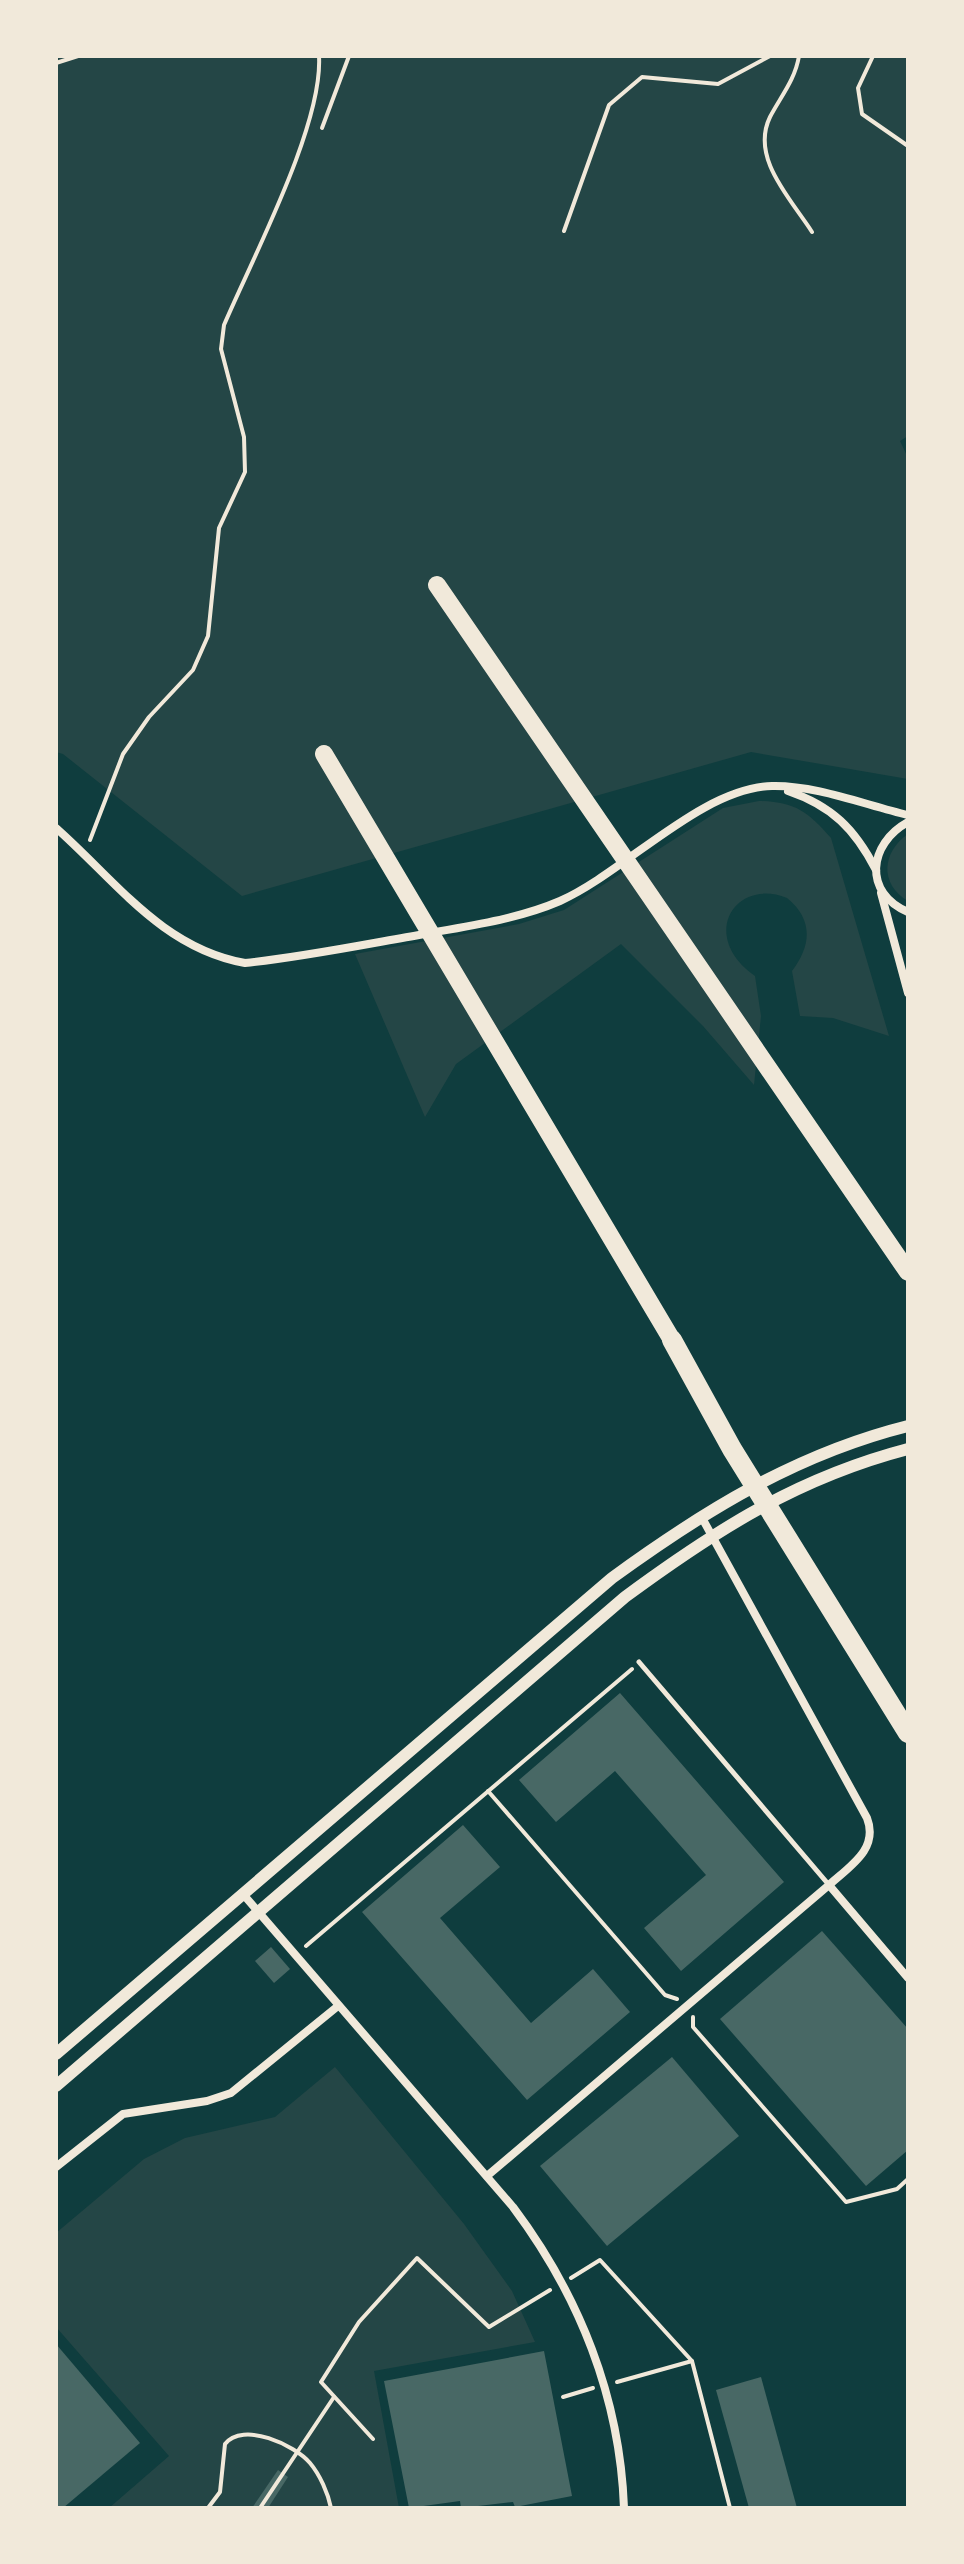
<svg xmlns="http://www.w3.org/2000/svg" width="964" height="2564" viewBox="0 0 964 2564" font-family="Overpass,sans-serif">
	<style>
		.green { fill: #244646 }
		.building { fill: #486865 }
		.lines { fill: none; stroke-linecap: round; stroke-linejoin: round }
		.path { stroke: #f1e9da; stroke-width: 4 }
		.service { stroke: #f1e9da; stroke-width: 5 }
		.minor { stroke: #f1e9da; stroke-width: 8 }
		.tertiary { stroke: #f1e9da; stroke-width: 12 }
		.trunk { stroke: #f1e9da; stroke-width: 18 }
		.motorway { stroke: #f1e9da; stroke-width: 20 }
	</style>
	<rect width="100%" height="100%" fill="#0f3d3e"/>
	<g class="green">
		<polygon points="56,56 908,56 908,436 900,441 908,458 908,779 751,752 242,896 63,754 56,752"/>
		<path d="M 759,801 C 795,802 807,811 831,838 L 889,1036 L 833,1018 L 800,1016 L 792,971 C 811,946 814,920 787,898 C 735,877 698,936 755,976 L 761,1016 L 754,1085 L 703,1026 L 621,944 L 456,1064 L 425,1117 L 355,954 L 519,924 L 564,910 L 723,808 Z"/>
		<path d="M 908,834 L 908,901 C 879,884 882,852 908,834 Z"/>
		<polygon points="335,2067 464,2224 512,2291 535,2342 374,2371 399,2508 109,2508 169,2456 56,2327 56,2233 144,2159 185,2138 275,2117"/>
	</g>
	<g class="building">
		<polygon points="620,1693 784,1882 681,1971 644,1928 706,1875 615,1771 556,1822 519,1780"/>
		<polygon points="463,1825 500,1867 440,1918 531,2023 593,1969 630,2012 527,2100 362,1912"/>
		<polygon points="822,1931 908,2029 908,2150 866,2186 720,2019"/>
		<polygon points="271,1947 290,1969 274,1983 255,1961"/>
		<polygon points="672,2057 739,2136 607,2246 540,2166"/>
		<polygon points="56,2344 140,2443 63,2508 56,2508"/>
		<polygon points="544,2351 572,2496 515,2507 513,2502 461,2508 460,2501 409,2508 384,2381"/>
		<polygon points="761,2377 797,2508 749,2508 716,2390"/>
		<polygon points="278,2470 288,2477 268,2508 252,2508"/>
	</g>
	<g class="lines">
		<g class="path">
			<path d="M 799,56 C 795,80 781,96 770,117 C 750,158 791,199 812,232"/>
			<polyline points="873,56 858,88 862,114 908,146"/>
			<polyline points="56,63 78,56"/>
			<polyline points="322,128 349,56"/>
			<polyline points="564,231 609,105 642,77 718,84 770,56"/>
			<path d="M 90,840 L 123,754 L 149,717 L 193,670 L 208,636 L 219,528 L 245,472 L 244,437 L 221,349 L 224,325 C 253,257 323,125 319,56"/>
			<polyline points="488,1791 665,1995 677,1999"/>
			<polyline points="306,1946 632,1669"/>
			<polyline points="693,2017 693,2027 846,2202 897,2189 908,2179"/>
			<polyline points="571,2278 600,2260 692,2361 730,2508"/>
			<polyline points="617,2382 692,2361"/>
			<polyline points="563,2397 593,2388"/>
			<polyline points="373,2439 321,2382 359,2322 417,2258 489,2327 550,2290"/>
			<path d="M 208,2508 L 220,2492 L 225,2444 C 243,2421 295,2445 310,2463 C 320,2475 328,2493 331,2508"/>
			<polyline points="260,2508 334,2397"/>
		</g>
		<polyline class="service" points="639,1662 829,1885"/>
		<g class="minor">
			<path d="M 788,791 C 832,806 855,829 876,870"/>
			<path d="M 908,822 C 868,844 863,893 908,912"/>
			<path d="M 56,828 C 116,881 162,948 245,963 C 303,957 361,945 419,935 C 466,926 516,920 560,901 C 625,872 701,788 772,786 C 816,785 865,805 908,815"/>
			<polyline points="881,893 908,993"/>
			<polyline points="829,1885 908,1978"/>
			<path d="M 242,1893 L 513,2207 C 579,2295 620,2397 624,2508"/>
			<polyline points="56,2167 123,2114 207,2101 231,2093 338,2006"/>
			<path d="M 487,2176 L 829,1885 C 850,1866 879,1849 867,1818 L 701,1516"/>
		</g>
		<g class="tertiary">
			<path d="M 56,2054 L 612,1578 C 704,1511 796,1454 908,1426"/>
			<path d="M 56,2086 L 625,1597 C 716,1530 797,1478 908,1449"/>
		</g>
		<g class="trunk">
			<polyline points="437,585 908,1272"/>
			<polyline points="324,754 672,1340"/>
		</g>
		<polyline class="motorway" points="672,1340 732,1449 908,1733"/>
	</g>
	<rect width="964" height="2564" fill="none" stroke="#f1e9da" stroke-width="116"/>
</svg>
